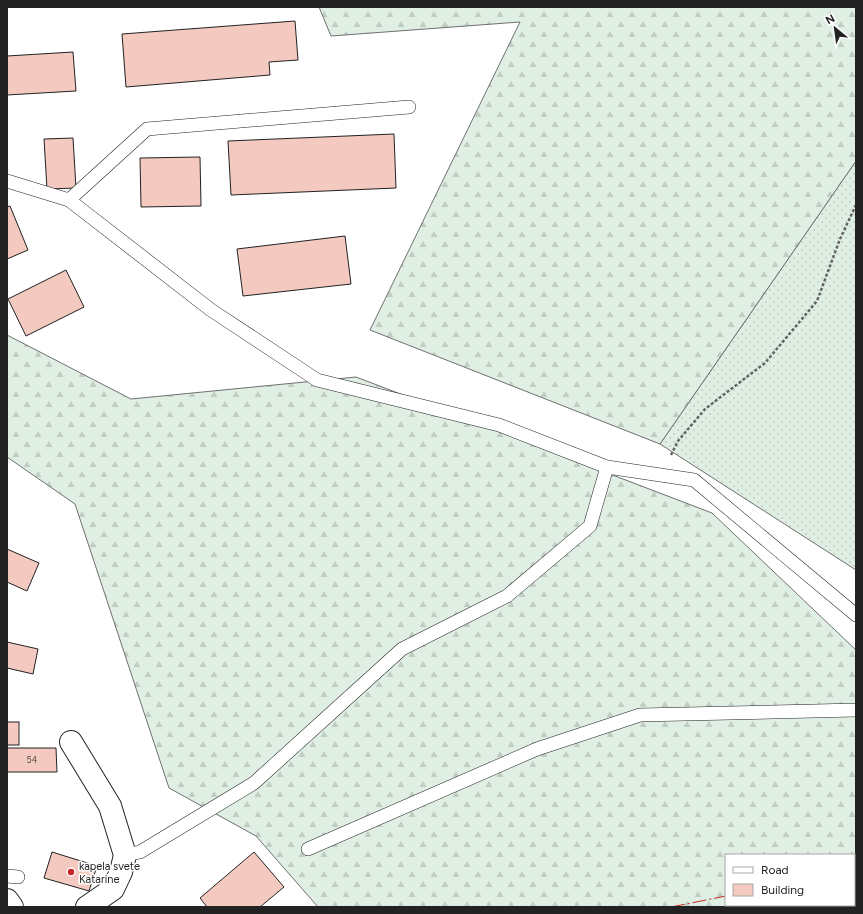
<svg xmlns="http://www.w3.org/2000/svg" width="863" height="914" viewBox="0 0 863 914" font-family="Figtree,sans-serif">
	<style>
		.grass { fill: url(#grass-dots); stroke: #6f6f6f }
		.forest { fill: url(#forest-firs); stroke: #6f6f6f }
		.building { fill: #f3c9c0; stroke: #222 }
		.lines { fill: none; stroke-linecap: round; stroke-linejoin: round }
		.lane-casing { stroke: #222; stroke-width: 14 }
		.street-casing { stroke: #222; stroke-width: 24 }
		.path { stroke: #646464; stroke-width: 2.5; stroke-dasharray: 3 2; stroke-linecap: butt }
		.lane { stroke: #fff; stroke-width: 13 }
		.street { stroke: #fff; stroke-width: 22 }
		.power { stroke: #c62828; stroke-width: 1; stroke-dasharray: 14 3 2 3; stroke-linecap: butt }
		.poi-dot { fill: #c62828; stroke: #fff; stroke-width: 1.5 }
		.labels { text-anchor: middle; stroke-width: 3; stroke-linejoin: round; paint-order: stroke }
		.number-label { font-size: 9px; fill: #564c4a }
		.poi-label { font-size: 11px; fill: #222; stroke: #fff; text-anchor: start }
	</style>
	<defs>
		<pattern id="grass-dots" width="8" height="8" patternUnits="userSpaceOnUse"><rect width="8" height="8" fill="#e0efe3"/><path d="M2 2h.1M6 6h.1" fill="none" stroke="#c0cdc2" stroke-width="1.8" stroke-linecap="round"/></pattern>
		<pattern id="forest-firs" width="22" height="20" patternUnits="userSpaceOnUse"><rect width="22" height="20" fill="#e0efe3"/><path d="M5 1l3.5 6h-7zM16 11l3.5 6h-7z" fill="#c0cdc2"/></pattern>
	</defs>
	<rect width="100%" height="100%" fill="#fff"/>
	<polygon class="grass" points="856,161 856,570 660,444"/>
	<g class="forest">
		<polygon points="319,7 856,7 856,161 660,444 370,330 520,22 331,36"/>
		<polygon points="7,335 131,399 356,377 712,513 856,650 856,896 854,896 854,855 726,855 726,905 793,905 778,907 318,907 256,836 169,788 75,504 7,457"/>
	</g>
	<g class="building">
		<polygon points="295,21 298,60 269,62 270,75 126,87 122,34"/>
		<polygon points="73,52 76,91 7,95 7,56"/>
		<polygon points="394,134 396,188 231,195 228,141"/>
		<polygon points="73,138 76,188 47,189 44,139"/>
		<polygon points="200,157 201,206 141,207 140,158"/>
		<polygon points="10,206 28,250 7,259 7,207"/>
		<polygon points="345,236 351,284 243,296 237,249"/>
		<polygon points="66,270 84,307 26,336 8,299"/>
		<polygon points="7,549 39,563 27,591 7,582"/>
		<polygon points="7,642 38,649 33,674 7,668"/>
		<rect x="7" y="722" width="12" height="23"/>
		<polygon points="7,748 56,748 57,772 7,772"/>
		<polygon points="52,852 97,866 89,891 44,878"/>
		<polygon points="254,852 284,887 260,907 207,907 200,898"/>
	</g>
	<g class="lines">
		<g class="lane-casing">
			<g id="lane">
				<polyline points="7,181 69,200 211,310 317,380 499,425 607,467"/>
				<polyline points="69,200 147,129 409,107"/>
				<polyline points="308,849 537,749 640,715 856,710"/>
				<polyline points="125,855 140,852 254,783 402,649 507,596 590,526 607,467 694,480 856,615"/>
				<polyline points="7,876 18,877"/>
			</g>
		</g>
		<g class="street-casing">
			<g id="street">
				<polyline points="71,742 110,806 125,855 121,872 113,889 87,907"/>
				<polyline points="7,900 12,907"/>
			</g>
		</g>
		<polyline class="path" points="671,455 678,441 705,409 765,363 817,301 840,239 856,205"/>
		<use href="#lane" class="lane"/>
		<use href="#street" class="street"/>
		<g class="power">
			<polyline points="854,870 856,869"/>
			<polyline points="671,907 726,896"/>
		</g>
	</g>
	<circle class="poi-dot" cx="71" cy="872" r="4"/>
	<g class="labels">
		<g class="number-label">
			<text x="32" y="763">54</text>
		</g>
		<g class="poi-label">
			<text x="79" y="870">kapela svete<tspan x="79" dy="13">Katarine</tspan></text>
		</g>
	</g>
	<rect width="863" height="914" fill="none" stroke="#222222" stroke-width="16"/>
	<rect x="725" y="854" width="130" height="52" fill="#ffffff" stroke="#a7a7a7"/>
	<rect x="733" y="867" width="20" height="6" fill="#ffffff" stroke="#a7a7a7"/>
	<text x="761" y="874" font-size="12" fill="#222222">Road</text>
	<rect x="733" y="884" width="20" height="12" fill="#f3c9c0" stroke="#a7a7a7"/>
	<text x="761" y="894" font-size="12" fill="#222222">Building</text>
	<g transform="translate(835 28) rotate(331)" stroke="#ffffff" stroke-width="3" paint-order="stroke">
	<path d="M0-3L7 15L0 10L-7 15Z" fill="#222222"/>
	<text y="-6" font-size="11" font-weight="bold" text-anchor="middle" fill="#222222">N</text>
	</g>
</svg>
